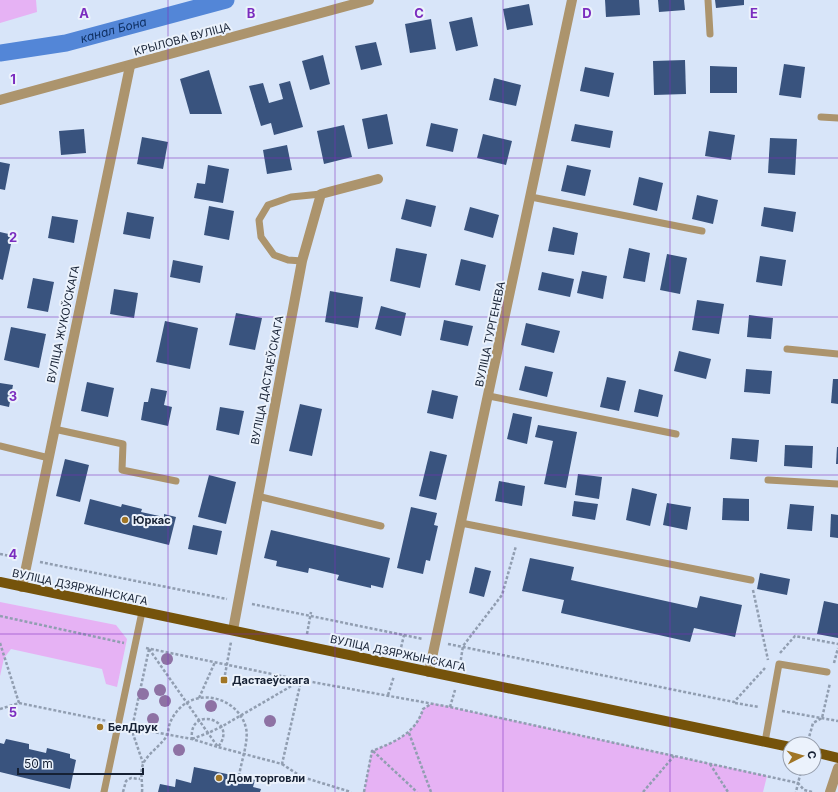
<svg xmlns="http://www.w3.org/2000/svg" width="838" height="792" viewBox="0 0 838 792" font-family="Inter,sans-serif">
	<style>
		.green { fill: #e6b2f4 }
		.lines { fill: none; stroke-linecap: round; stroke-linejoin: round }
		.canal { stroke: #5386d7; stroke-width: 17 }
		.building { fill: #39537e }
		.path { stroke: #919eb1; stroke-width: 2.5; stroke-dasharray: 3 2; stroke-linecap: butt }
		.service { stroke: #ac946d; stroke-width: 7 }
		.minor { stroke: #ac946d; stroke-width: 10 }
		.tertiary { stroke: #ac946d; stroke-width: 10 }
		.primary { stroke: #75530b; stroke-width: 10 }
		.tree { fill: #8e72a4 }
		.grid { fill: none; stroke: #7b2cbf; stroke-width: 1; stroke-opacity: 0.55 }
		.poi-dot { fill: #a17626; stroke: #ebf2fc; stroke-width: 1.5 }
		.labels { text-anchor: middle; stroke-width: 4; stroke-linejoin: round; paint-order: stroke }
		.street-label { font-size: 11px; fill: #162134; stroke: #ebf2fc }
		.poi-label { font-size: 11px; font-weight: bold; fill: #162134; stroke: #ebf2fc; text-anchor: start }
		.water-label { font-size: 12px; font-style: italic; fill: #0f3063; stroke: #ebf2fc }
		.grid-label { font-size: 13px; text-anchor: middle; font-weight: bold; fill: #7b2cbf; stroke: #ebf2fc; stroke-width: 4; stroke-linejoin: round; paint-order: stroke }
	</style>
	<rect width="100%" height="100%" fill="#d8e5f9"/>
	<g class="green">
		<polygon points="0,0 36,0 37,12 0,23"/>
		<polygon points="0,602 116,625 127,639 117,687 106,684 102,669 11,649 4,658 0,676"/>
		<path d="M 432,703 L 767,776 L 763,792 L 364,792 L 372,751 C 395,742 416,733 423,709 Z"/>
	</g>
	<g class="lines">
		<path class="canal" id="s1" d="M 0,53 L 66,43 L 226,0"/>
	</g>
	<g class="building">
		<polygon points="605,0 639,0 640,15 606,17"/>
		<polygon points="658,0 684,0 685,10 659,12"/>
		<polygon points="715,0 744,0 744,5 716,8"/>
		<polygon points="529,4 533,25 507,30 503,9"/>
		<polygon points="472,17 478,46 456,51 449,22"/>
		<polygon points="431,19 436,49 410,53 405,24"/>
		<polygon points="376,42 382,65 361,70 355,46"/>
		<polygon points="323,55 330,84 310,90 302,61"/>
		<polygon points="685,60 686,94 654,95 653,61"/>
		<polygon points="784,64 805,67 801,98 779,95"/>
		<polygon points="710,66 737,67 737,93 710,93"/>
		<polygon points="585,67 614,73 609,97 580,91"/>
		<polygon points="209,70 222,114 190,114 180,79"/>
		<polygon points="494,78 521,85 516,106 489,100"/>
		<polygon points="290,81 303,127 274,135 271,123 261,126 249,86 263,83 269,103 283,99 279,84"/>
		<polygon points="387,114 393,144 368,149 362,119"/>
		<polygon points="431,123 458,129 453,152 426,146"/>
		<polygon points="575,124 613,131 610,148 571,141"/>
		<polygon points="344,125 352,157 324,164 317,131"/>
		<polygon points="84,129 86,153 61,155 59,131"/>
		<polygon points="709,131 735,135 731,160 705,156"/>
		<polygon points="483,134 512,141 506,165 477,158"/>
		<polygon points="142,137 168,142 163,169 137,164"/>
		<polygon points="770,138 797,139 795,175 768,173"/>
		<polygon points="287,145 292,170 267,174 263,150"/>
		<polygon points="0,162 10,164 5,190 0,189"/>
		<polygon points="208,165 229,169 223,203 194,198 197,183 205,184"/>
		<polygon points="567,165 591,170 585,196 561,191"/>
		<polygon points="639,177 663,183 657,211 633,205"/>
		<polygon points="697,195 718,200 713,224 692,219"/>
		<polygon points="406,199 436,206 431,227 401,219"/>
		<polygon points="209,206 234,211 229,240 204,235"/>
		<polygon points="470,207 499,215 493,238 464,230"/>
		<polygon points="764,207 796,212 793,232 761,226"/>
		<polygon points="127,212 154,217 150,239 123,234"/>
		<polygon points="52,216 78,220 74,243 48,238"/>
		<polygon points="553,227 578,233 574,255 548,251"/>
		<polygon points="0,232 13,235 3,280 0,279"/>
		<polygon points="396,248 427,254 420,288 390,281"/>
		<polygon points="629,248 650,253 645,282 623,278"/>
		<polygon points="667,254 687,258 680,294 660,290"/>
		<polygon points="760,256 786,260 782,286 756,282"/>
		<polygon points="461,259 486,265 480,291 455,285"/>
		<polygon points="173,260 203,266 200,283 170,277"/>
		<polygon points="582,271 607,276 603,299 577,293"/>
		<polygon points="542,272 574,279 570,297 538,290"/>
		<polygon points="33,278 54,282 48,312 27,308"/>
		<polygon points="114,289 138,293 134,318 110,314"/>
		<polygon points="330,291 363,297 358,328 325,322"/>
		<polygon points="697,300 724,304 719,334 692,330"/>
		<polygon points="381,306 406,313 401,336 375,329"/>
		<polygon points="236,313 262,318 255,350 229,345"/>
		<polygon points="749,315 773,318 771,339 747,337"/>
		<polygon points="444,320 473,326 468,346 440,340"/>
		<polygon points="165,321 198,328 190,369 156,362"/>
		<polygon points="526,323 560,331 554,353 521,345"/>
		<polygon points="11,327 46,334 39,368 4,360"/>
		<polygon points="679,351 711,359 706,379 674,371"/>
		<polygon points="525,366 553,372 547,397 519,390"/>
		<polygon points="746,369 772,371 770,394 744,392"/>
		<polygon points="607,377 626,381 619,411 600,407"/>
		<polygon points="833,379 838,379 838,404 831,403"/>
		<polygon points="87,382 114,388 108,417 81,411"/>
		<polygon points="0,383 13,385 9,407 0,405"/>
		<polygon points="151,388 167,391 164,405 172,407 168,426 141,420 144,402 148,402"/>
		<polygon points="639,389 663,395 658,417 634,412"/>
		<polygon points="432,390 458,396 453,419 427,413"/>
		<polygon points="300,404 322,409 312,456 289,451"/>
		<polygon points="220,407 244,411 239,435 216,430"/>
		<polygon points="513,413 532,417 527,444 507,439"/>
		<polygon points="538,425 577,432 566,488 544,484 553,441 535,437"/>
		<polygon points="732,438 759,440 757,462 730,459"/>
		<polygon points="785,445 813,446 812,468 784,466"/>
		<polygon points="837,447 838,447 838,464 836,464"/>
		<polygon points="430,451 447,455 436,500 419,496"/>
		<polygon points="65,459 89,465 80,502 56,496"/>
		<polygon points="578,474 602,477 599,499 575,495"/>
		<polygon points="209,475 236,482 226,524 198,517"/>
		<polygon points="499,481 525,486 522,506 495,501"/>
		<polygon points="632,488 657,494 650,526 626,520"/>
		<polygon points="723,498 749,499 749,521 722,520"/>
		<polygon points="90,499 121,507 122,504 142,509 141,512 164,517 164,514 176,517 169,545 84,524"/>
		<polygon points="574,501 598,504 595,520 572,516"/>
		<polygon points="667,503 691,507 687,530 663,525"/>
		<polygon points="790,504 814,506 812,531 787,529"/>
		<polygon points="411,507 437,513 434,525 438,526 430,561 426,560 423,574 397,568"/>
		<polygon points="831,514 838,515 838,538 830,537"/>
		<polygon points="193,525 222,531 217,555 188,549"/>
		<polygon points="271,530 390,558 383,588 371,585 371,588 337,580 339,575 309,568 308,573 276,566 277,561 264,558"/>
		<polygon points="530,558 574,567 571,580 697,608 700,596 742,605 735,637 694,628 690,642 561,613 564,600 522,591"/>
		<polygon points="475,567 491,571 484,597 469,593"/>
		<polygon points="760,573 790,579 787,595 757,589"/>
		<polygon points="824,601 838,604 838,638 817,634"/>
		<polygon points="6,739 29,744 29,749 46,753 47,748 70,754 70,758 76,760 70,789 0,772 0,743 4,744"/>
		<polygon points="194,767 255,780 253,787 261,789 260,792 158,792 160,784 175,787 176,779 191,783"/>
	</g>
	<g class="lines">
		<g class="path">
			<polyline points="0,554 15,557"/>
			<polyline points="40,562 227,599"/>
			<polyline points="753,590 768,660"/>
			<polyline points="252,604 423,639"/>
			<polyline points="0,616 124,643"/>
			<polyline points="307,634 311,612"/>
			<polyline points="0,643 19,703"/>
			<polyline points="448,644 734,702 765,668"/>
			<polyline points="146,648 301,680 450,707 798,783 796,792"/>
			<path d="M 149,649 L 132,728 L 192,739 L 218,747 C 240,720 188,704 192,739"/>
			<polyline points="149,649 208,733 221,727 300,681"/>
			<polyline points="400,652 404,635"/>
			<polyline points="780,653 795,636 838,644"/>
			<polyline points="834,663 838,648"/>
			<polyline points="460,665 463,646 502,595 516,546"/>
			<polyline points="224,680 231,642"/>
			<polyline points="388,695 394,676"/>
			<polyline points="199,698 215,662"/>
			<polyline points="735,703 759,707"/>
			<polyline points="450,707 455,690"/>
			<polyline points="0,709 19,703 107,721"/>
			<polyline points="782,711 838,721"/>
			<polyline points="131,728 143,763"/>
			<polyline points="409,733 431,792"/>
			<polyline points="192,739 208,733 218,747 282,764 301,681"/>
			<polyline points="808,741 813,723 822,718 830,683"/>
			<polyline points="373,751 417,792"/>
			<polyline points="282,764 302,777 351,792"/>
			<polyline points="710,764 728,792"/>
			<polyline points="802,768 798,783 804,790 812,792"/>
			<polyline points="123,792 126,781 131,778 140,779"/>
			<path d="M 142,792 C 143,782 139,772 144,762 C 149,753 160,746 166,737 C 169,733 168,728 170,723 C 173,715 180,706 188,702 C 210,690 240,703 246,728 C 249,741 241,762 239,776"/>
			<path d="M 364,792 L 372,751 C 395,742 416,733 423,709 L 431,704"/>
			<polyline points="643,792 674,756"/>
		</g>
		<g class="service">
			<polyline points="708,0 710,34"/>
			<polyline points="821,117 838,118"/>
			<polyline points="531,197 702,231"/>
			<polyline points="302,261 288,260 274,255 261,237 259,220 268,205 291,197 321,194"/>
			<polyline points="787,349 838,354"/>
			<polyline points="489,396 676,434"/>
			<polyline points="54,429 123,444 122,470 176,481"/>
			<polyline points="0,446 49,458"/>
			<polyline points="768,480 838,484"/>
			<polyline points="257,496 381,526"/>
			<polyline points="461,523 751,580"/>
			<polyline points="765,742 779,664 827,672"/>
			<polyline points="104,792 142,612"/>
		</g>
		<g class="minor">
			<polyline points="0,100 369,0"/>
			<polyline points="22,587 130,66"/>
			<polyline points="233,630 302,261 321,194 378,179"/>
			<polyline points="429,672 572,0"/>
		</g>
		<polyline class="tertiary" points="830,792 838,768"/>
		<g class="primary">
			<polyline points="0,582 790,747"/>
			<polyline points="814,752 838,758"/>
		</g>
	</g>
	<g class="tree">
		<circle cx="167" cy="659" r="6"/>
		<circle cx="160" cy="690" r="6"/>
		<circle cx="143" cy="694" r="6"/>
		<circle cx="165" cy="701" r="6"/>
		<circle cx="211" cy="706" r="6"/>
		<circle cx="153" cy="719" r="6"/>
		<circle cx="270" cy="721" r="6"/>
		<circle cx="179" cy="750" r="6"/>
	</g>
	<path class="grid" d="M 168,0 L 168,792M 335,0 L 335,792M 503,0 L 503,792M 670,0 L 670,792M 0,158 L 838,158M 0,317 L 838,317M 0,475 L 838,475M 0,634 L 838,634"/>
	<g class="poi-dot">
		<circle cx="125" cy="520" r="4"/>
		<rect x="220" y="676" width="8" height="8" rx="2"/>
		<circle cx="100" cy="727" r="4"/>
		<circle cx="219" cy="778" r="4"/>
	</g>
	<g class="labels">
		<g class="street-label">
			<text transform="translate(182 39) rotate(-15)" y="4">КРЫЛОВА ВУЛІЦА</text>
			<text transform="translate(63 324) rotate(-78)" y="4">ВУЛІЦА ЖУКОЎСКАГА</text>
			<text transform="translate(490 334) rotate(-78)" y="4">ВУЛІЦА ТУРГЕНЕВА</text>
			<text transform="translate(267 380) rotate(-79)" y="4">ВУЛІЦА ДАСТАЕЎСКАГА</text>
			<text transform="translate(80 587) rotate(12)" y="4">ВУЛІЦА ДЗЯРЖЫНСКАГА</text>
			<text transform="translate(398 653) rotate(12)" y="4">ВУЛІЦА ДЗЯРЖЫНСКАГА</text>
		</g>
		<g class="poi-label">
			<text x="133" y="524">Юркас</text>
			<text x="232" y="684">Дастаеўскага</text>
			<text x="108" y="731">БелДрук</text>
			<text x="227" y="782">Дом торговли</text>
		</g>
		<g class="water-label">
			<text dy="4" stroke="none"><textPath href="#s1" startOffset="116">канал Бона</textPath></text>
		</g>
	</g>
	<g class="grid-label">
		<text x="84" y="18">A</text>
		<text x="251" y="18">B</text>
		<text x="419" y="18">C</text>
		<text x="587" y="18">D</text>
		<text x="754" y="18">E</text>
		<text x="13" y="84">1</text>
		<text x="13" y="242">2</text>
		<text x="13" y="401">3</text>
		<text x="13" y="559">4</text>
		<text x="13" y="717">5</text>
	</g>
	<g transform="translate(802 756) rotate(84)"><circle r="19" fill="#ebf2fc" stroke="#969eac"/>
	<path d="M0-3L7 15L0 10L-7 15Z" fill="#a17626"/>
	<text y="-6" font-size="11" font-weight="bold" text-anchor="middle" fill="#162134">С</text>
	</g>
	<path d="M18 768v6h125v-6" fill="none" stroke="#162134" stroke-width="2"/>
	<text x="24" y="768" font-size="12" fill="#162134" stroke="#ebf2fc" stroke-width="3" paint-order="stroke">50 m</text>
</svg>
